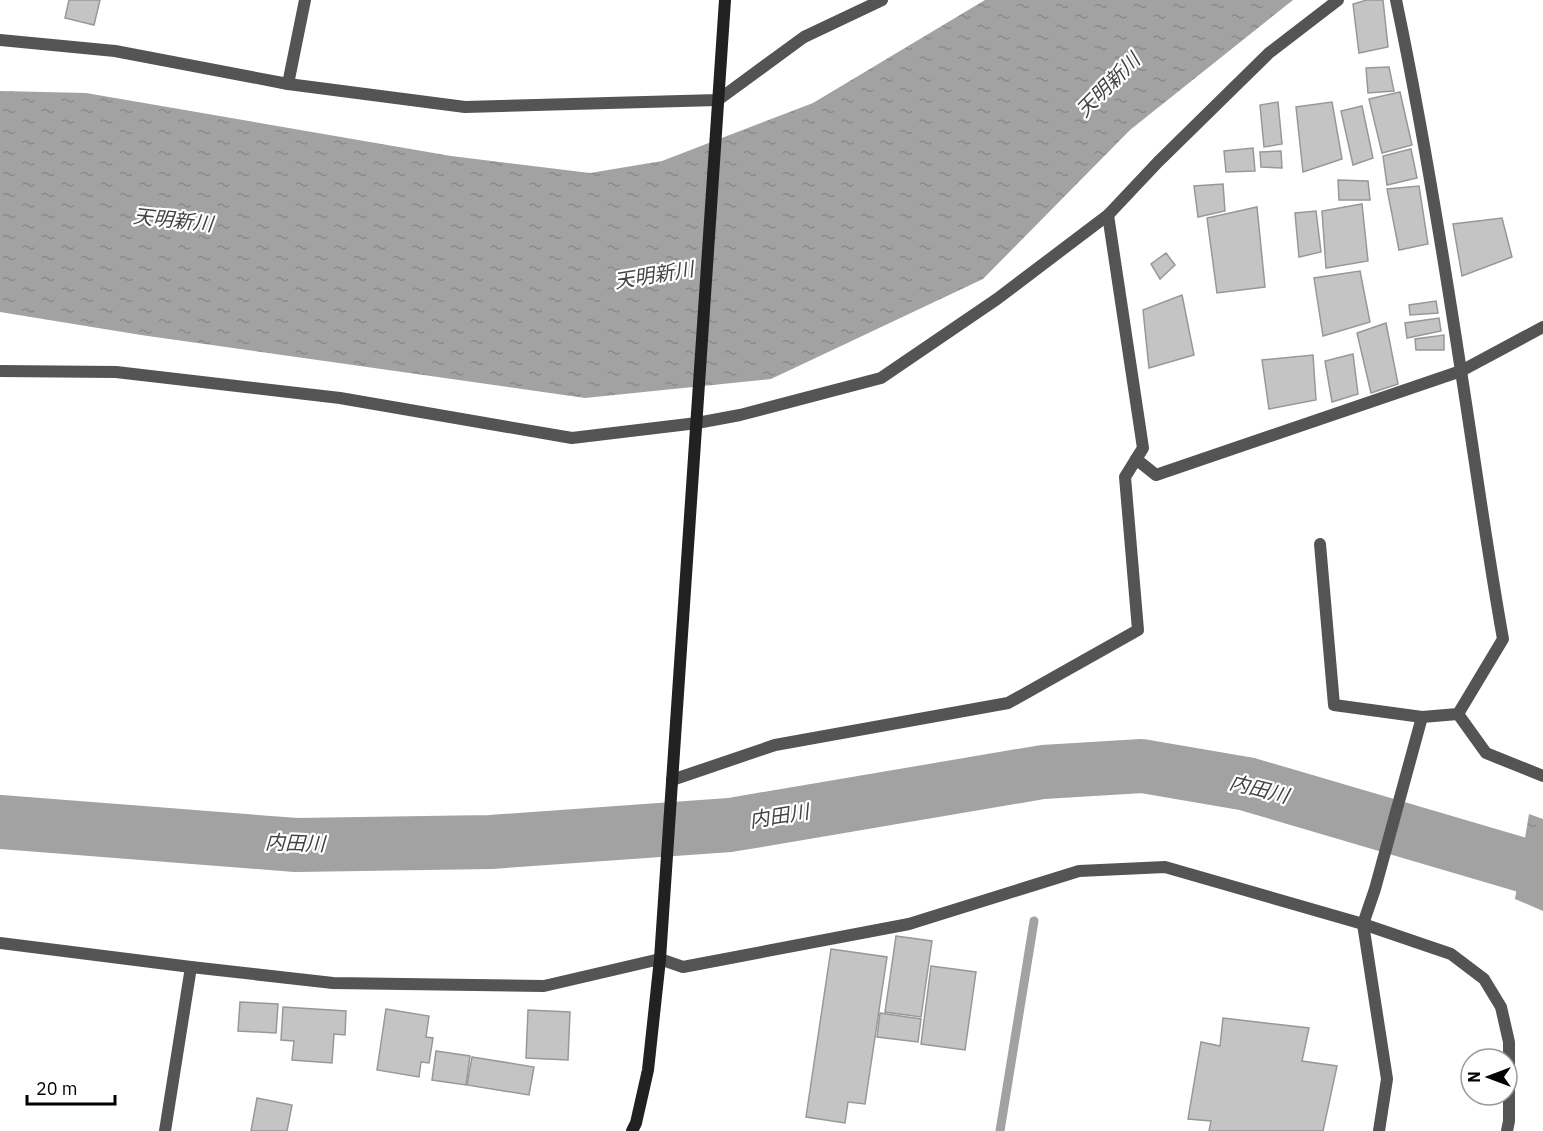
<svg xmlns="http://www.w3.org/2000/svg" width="1543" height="1131" viewBox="0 0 1543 1131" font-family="'IBM Plex Sans','Noto Sans JP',sans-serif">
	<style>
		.water { fill: url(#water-ripples) }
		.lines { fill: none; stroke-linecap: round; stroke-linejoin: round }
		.stream { stroke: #a2a2a2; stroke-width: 9 }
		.river { stroke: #a2a2a2; stroke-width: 54 }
		.building { fill: #c4c4c4; stroke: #989898; stroke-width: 1.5 }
		.street { stroke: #545454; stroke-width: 12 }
		.secondary { stroke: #212121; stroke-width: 12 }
		.labels { text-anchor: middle; stroke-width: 4.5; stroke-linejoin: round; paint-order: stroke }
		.water-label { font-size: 20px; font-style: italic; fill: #434343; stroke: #fff }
	</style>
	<defs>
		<pattern id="water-ripples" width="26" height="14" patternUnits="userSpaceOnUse" patternTransform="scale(1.5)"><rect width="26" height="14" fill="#a2a2a2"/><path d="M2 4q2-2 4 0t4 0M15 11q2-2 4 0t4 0" fill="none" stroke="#8a8a8a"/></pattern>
	</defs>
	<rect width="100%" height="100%" fill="#fff"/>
	<g class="water">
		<polygon points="985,0 1293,0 1130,130 983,279 771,379 585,398 141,335 0,312 0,91 86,93 451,156 590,173 662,161 813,103"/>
		<polygon points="1529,814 1543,819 1543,911 1515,899"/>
	</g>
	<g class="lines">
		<polyline class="stream" points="1000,1131 1034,921"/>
		<polyline class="river" points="0,822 296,845 491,842 730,825 1043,772 1142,766 1247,784 1543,871"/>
	</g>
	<g class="building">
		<polygon points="69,0 100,0 94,25 65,18"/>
		<polygon points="1367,0 1383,0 1388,47 1359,53 1353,4"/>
		<polygon points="1389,67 1394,91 1368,93 1366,68"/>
		<polygon points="1400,92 1412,145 1382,153 1369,99"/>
		<polygon points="1278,102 1282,144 1264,147 1260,105"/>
		<polygon points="1332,102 1342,159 1303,172 1296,107"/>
		<polygon points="1362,106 1373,158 1353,165 1341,111"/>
		<polygon points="1253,148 1255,171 1226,172 1224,151"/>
		<polygon points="1411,149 1417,178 1387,185 1383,156"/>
		<polygon points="1281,151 1282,168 1261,167 1260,152"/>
		<polygon points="1338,180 1368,181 1370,200 1339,200"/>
		<polygon points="1223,184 1225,211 1198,217 1194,186"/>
		<polygon points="1419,186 1428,244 1399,250 1387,189"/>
		<polygon points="1362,204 1368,261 1326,268 1322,211"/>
		<polygon points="1257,207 1265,287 1217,293 1207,218"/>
		<polygon points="1316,211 1321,252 1299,257 1295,213"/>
		<polygon points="1502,218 1512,257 1462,276 1453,224"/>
		<polygon points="1166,253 1175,265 1160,279 1151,264"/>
		<polygon points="1360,271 1370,322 1323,336 1314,278"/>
		<polygon points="1182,295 1194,355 1149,368 1143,310"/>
		<polygon points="1436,301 1438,313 1410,315 1409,305"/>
		<polygon points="1439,318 1441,331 1407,338 1405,323"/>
		<polygon points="1386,323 1398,384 1371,393 1357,333"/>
		<polygon points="1444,335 1444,350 1416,350 1415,339"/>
		<polygon points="1353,354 1358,394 1332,402 1325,361"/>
		<polygon points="1313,355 1316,400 1269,409 1262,360"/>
		<polygon points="896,936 932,941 921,1017 885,1012"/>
		<polygon points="831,949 887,957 865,1104 848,1102 845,1123 806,1117"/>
		<polygon points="931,966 976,972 965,1050 921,1044"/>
		<polygon points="240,1002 278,1004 276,1033 238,1031"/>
		<polygon points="283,1007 346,1011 345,1035 334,1034 332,1063 292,1060 294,1041 281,1040"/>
		<polygon points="386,1009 429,1016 426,1037 433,1038 429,1063 421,1062 419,1077 377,1070"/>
		<polygon points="528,1010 570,1012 568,1060 526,1058"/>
		<polygon points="880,1013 921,1019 918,1042 877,1037"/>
		<polygon points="1223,1018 1309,1028 1302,1061 1337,1066 1323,1131 1209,1131 1211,1121 1188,1119 1201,1042 1220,1046"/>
		<polygon points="436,1051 470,1056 466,1085 432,1080"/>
		<polygon points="472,1057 534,1067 529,1095 467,1085"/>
		<polygon points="257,1098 292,1105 287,1131 251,1131"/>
	</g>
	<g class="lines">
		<g class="street">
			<path d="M 1396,0 C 1422,123 1442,247 1461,371 C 1475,460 1487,550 1503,639 L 1458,714"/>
			<polyline points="0,40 115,51 288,84 465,107 718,100 804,37 882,0"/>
			<polyline points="288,84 305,0"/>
			<polyline points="0,371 116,372 340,398 572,438 697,423 740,415 881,378 997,299 1108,215 1158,162 1269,53 1338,0"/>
			<polyline points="1136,459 1156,475 1461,371 1543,327"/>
			<polyline points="1320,544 1334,705 1422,717 1458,714"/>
			<polyline points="1458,714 1486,753 1543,776"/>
			<polyline points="672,780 775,745 1008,703 1138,630 1125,477 1143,448 1108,215"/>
			<polyline points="0,943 191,967 333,983 544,986 660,959 683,967 909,924 1079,871 1165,867 1363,924 1451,954 1484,979 1501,1007 1509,1042 1509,1121 1507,1131"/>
			<polyline points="165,1131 191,967"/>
			<polyline points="1379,1131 1387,1079 1363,924 1375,889 1422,717"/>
		</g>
		<polyline class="secondary" points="632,1131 636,1123 648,1070 660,959 725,0"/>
	</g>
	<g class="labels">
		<g class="water-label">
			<text transform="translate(1108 85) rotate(-45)" y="7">天明新川</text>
			<text transform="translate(173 220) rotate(6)" y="7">天明新川</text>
			<text transform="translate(654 275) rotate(-9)" y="7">天明新川</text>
			<text transform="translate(1259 789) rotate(14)" y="7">内田川</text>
			<text transform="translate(779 816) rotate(-9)" y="7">内田川</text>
			<text transform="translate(295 843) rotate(2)" y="7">内田川</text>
		</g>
	</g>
	<g transform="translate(1489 1077) rotate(270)"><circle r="28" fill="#ffffff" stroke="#999999" stroke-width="1.5"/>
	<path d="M0-4.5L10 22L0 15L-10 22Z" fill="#000000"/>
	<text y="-9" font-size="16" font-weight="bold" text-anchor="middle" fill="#000000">N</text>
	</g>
	<path d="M27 1095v9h88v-9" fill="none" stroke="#000000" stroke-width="3"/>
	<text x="36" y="1095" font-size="18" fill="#000000" stroke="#ffffff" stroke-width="4.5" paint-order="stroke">20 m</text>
</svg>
